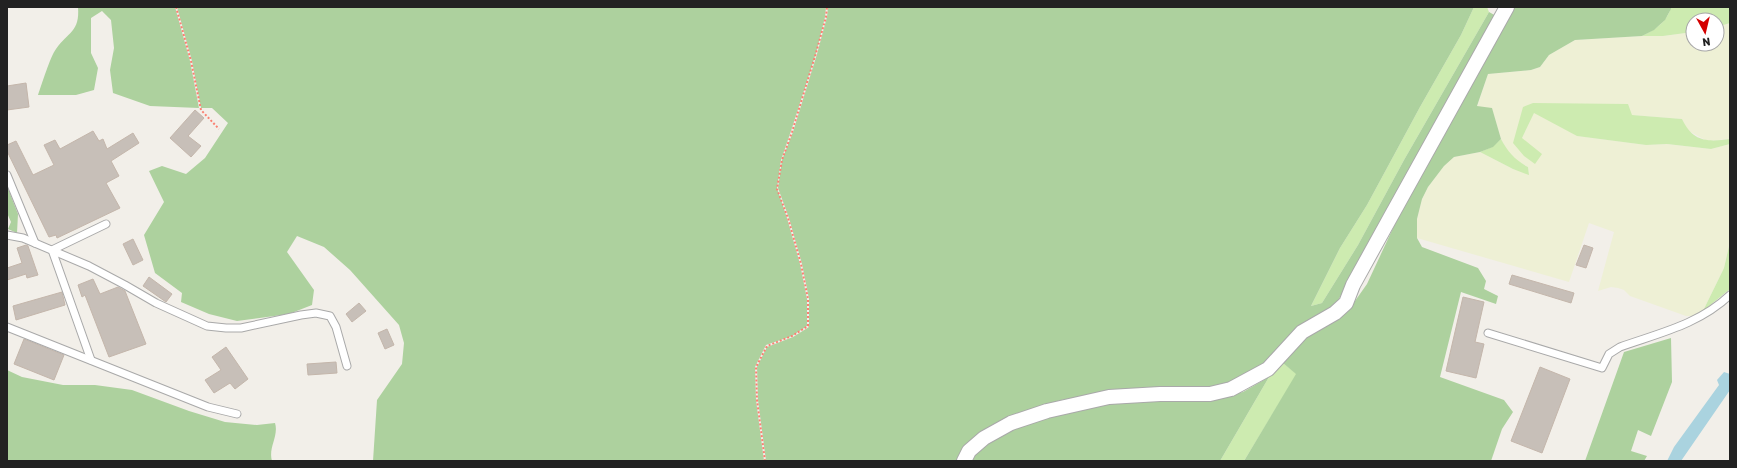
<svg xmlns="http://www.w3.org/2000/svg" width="1737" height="468" viewBox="0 0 1737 468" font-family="Rubik,sans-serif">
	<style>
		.farmland { fill: #eef0d5 }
		.grass { fill: #cdebb0 }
		.forest { fill: #add19e }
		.water { fill: #aad3df }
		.building { fill: #c7bfb8; stroke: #c4b6ab }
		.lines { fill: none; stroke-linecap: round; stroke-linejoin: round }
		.lane-casing { stroke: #a9a9a9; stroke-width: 9 }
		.street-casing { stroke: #a9a9a9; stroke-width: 16 }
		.path { stroke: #fa8072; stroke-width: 2; stroke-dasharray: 2 2; stroke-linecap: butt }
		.lane { stroke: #fff; stroke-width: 7 }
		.street { stroke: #fff; stroke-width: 14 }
	</style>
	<rect width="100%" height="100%" fill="#f2efe9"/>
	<polygon class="farmland" points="1730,23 1730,139 1707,141 1687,130 1682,119 1631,115 1533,103 1522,138 1534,112 1578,136 1646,145 1667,144 1711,149 1730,144 1730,242 1724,268 1703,311 1694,316 1686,316 1630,296 1624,290 1618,288 1611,287 1598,291 1614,232 1589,223 1569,282 1417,238 1417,219 1422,199 1428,187 1444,166 1454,157 1480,152 1513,169 1529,174 1528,167 1517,161 1507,151 1501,139 1492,109 1477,107 1488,74 1531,70 1540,67 1549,55 1575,40 1642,36 1663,36 1693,32 1693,44 1717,44 1717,27"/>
	<g class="grass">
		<polygon points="1474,7 1487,7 1489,12 1404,160 1358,245 1322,303 1311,306 1340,248 1367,205 1420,107 1461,35"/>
		<path d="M 1671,7 L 1730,7 L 1730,23 L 1717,27 L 1717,20 L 1693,20 L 1693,32 L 1663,36 L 1642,36 C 1655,30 1668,21 1671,7 Z"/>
		<path d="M 1533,103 L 1628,104 L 1632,115 L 1682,119 C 1693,142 1707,142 1730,139 L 1730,144 L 1711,149 L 1667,144 L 1646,145 L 1577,136 L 1534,113 L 1522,138 L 1542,154 L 1535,164 L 1524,156 L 1513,143 L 1523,107 Z"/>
		<path d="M 1501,139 C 1508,152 1515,160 1528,167 L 1529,175 L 1513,169 L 1480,152 L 1492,147 Z"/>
		<polygon points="1730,242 1730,289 1703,311 1724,268"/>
		<polygon points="1283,363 1297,374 1244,461 1220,461 1269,377"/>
	</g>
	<g class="forest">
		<path d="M 78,7 L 175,7 L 190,61 L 199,108 L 150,106 L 113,93 L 110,70 L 114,48 L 111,20 L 102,11 L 91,18 L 91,53 L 98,68 L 94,90 L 76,95 L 38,95 C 42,84 50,57 56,49 C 68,32 80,32 78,7 Z"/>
		<polygon points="177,7 826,7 825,17 816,53 791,131 781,160 777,188 787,218 800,264 807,299 807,326 792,336 766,345 755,367 756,400 764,461 373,461 377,400 402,364 404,343 399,325 350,270 324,247 297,236 287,252 314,290 312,305 289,314 237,321 209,314 181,302 182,293 155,273 144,235 164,202 149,171 162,166 186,174 205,158 228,123 212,108 201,108 192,61"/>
		<polygon points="828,7 1474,7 1461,35 1420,107 1367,205 1340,248 1311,306 1322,303 1358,245 1404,160 1489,12 1498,17 1336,304 1264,367 1243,379 1205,388 1158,387 1104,393 1061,400 1012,416 958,461 766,461 758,400 757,367 767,347 793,337 809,327 809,299 802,264 789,218 778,188 782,160 793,132 817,54 827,17"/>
		<polygon points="1511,7 1671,7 1671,9 1665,20 1654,30 1642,36 1575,40 1549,55 1540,67 1531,70 1488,74 1477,106 1492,108 1501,139 1493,147 1480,152 1454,157 1444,166 1428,187 1422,199 1417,219 1417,238 1422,247 1478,268 1486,281 1484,289 1498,296 1496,304 1461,292 1440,377 1504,400 1513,412 1502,429 1491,461 1244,461 1296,374 1283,363 1311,332 1350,308 1367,284 1408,196"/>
		<polygon points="7,186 18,214 17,233 8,229 11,222 7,213"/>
		<polygon points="1671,338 1672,382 1651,436 1638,430 1631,451 1647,456 1644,461 1585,461 1624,352"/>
		<path d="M 7,370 L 22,377 L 63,385 L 95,385 L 132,390 L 189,411 L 225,422 L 257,425 L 275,423 C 279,436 268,448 272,461 L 7,461 Z"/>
		<polygon points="1269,377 1220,461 969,461 974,451 1011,428 1106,401 1229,395 1243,392"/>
	</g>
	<polygon class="water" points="1724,372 1730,374 1730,390 1681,461 1667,461 1674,447 1719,385 1717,380"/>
	<g class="building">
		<polygon points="26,83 29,107 7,110 7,86"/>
		<polygon points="195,110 204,118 188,136 201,146 191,157 170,138"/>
		<polygon points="93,131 99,141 103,139 107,149 133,133 139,143 111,161 119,176 106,183 120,208 57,238 56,235 49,237 7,151 7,145 16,141 33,175 54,165 44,145 55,140 60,149"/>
		<polygon points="133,239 143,260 133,265 123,244"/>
		<polygon points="26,245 28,246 38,275 27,278 26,274 7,280 7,268 22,263 17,248"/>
		<polygon points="1584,245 1593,248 1586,268 1576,265"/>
		<polygon points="1512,275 1574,293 1571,303 1509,284"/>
		<polygon points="149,277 172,294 166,302 143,286"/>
		<polygon points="93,279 100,294 118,287 125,291 146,344 109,357 85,295 82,297 78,285"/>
		<polygon points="62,292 65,305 16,320 13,306"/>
		<polygon points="1463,297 1484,302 1475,342 1484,344 1476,378 1446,371"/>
		<polygon points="359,303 366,311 352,322 346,314"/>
		<polygon points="387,329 394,345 385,349 378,333"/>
		<polygon points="24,339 64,355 54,380 14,364"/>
		<polygon points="226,347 248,379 235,389 230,383 214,393 205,380 221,370 212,357"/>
		<polygon points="336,362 337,373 308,375 307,364"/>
		<polygon points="1540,367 1570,379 1542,453 1511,441"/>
	</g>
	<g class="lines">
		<g class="lane-casing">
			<g id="lane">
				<polyline points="7,175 35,243"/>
				<polyline points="7,235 23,238 89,266 125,285 156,303 207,326 226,328 241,328 301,315 316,313 330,316 336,327 347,366"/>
				<polyline points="7,327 208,407 237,414"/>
				<path d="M 1488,333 L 1602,368 L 1609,354 L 1620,347 C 1659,333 1698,325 1730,295"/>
				<polyline points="91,360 52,250 106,224"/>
			</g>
		</g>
		<g class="street-casing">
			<polyline id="street" points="964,461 969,451 984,438 1011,423 1047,411 1109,397 1160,394 1210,394 1231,389 1268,369 1302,332 1335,313 1346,303 1353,285 1390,218 1507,7"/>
		</g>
		<g class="path">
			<polyline points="176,7 191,61 201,110 219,129"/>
			<polyline points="765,461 757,400 756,367 767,346 792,336 808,326 808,299 801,264 788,218 777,189 782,160 792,132 816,53 826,17 827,7"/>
		</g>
		<use href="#lane" class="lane"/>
		<use href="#street" class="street"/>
	</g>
	<rect width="1737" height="468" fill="none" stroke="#222222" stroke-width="16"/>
	<g transform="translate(1705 32) rotate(172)"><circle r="19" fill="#ffffff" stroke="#a7a7a7"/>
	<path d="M0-3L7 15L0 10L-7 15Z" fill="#d40000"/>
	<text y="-6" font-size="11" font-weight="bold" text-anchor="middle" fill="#222222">N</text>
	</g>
</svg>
